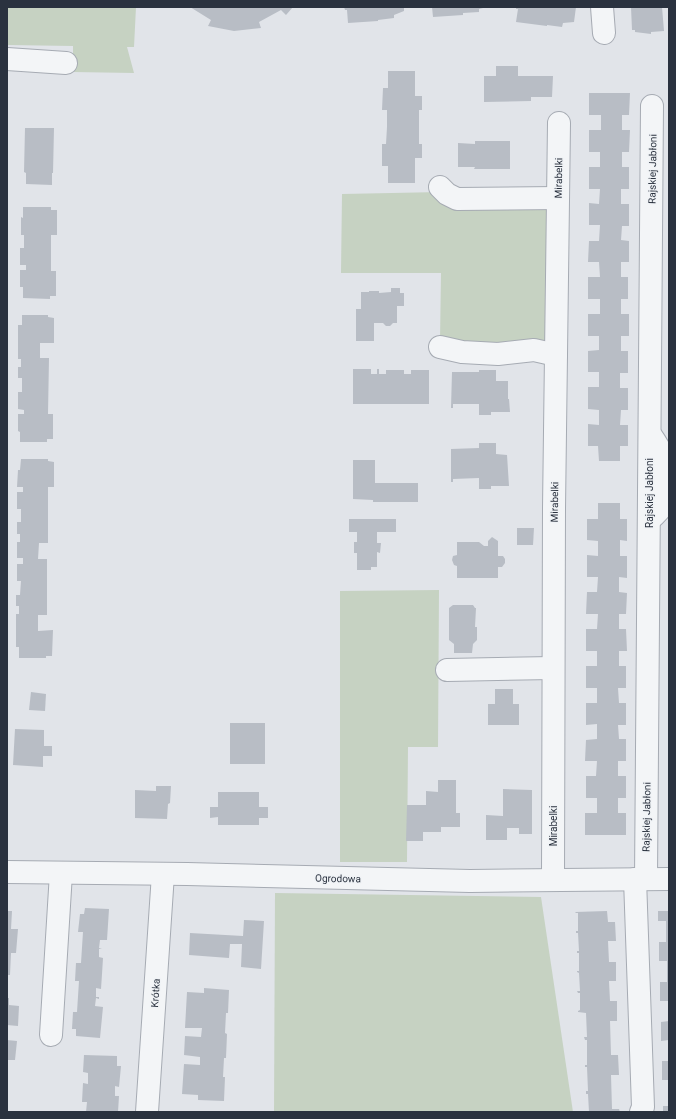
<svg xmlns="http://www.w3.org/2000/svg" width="676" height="1119" viewBox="0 0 676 1119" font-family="Roboto,sans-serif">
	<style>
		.green { fill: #c6d2c2 }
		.building { fill: #b8bdc5 }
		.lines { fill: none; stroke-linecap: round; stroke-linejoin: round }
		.minor-casing { stroke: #a6abb3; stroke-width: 24 }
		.minor { stroke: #f3f5f7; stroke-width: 22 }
		.labels { text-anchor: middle; stroke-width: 3; stroke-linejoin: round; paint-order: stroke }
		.street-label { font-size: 10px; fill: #2a323f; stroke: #f0f3f6 }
	</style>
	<rect width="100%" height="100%" fill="#e1e4e9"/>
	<g class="green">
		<polygon points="7,7 136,7 134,47 127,47 134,73 73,72 73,46 7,45"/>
		<polygon points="441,192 539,207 547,210 549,340 534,346 440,341 441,273 341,273 342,194"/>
		<polygon points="439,590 438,747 408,747 407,862 340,862 340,591"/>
		<polygon points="275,893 541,897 573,1112 274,1112"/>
	</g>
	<g class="building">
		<polygon points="190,7 293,7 286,15 281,10 259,22 261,28 234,31 208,26 211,20"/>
		<polygon points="344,7 404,7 404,11 394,15 394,18 378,20 378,21 348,23 347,10 345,10"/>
		<polygon points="432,7 483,7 483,8 479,9 479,12 463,13 463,15 433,17"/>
		<polygon points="516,7 576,7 574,22 563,23 562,27 547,25 547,26 516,22 518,9 516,9"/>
		<polygon points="631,7 662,7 664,31 651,32 651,34 635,32 635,30 632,30"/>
		<polygon points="496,66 518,66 518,76 553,76 552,97 531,97 531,101 484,102 484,76 496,76"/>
		<polygon points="388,71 415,71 415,96 422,96 422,110 419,110 419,144 422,144 422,158 415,158 415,183 388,183 388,166 382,166 382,144 386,144 387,127 387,110 382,110 383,88 388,88"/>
		<polygon points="589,93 630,93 629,115 622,115 622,130 630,130 629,152 622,152 622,167 629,167 629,189 621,189 621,204 629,204 629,226 622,226 621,240 629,241 629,262 621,262 621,277 628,277 628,299 621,299 621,314 629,314 629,336 621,336 621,351 628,351 628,373 620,373 620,388 628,388 628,410 621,410 620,425 628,425 628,446 620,446 620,461 599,461 598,446 588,446 588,424 599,425 599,410 588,409 588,387 599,387 599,372 588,372 588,351 599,350 599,336 588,336 588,314 600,314 600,299 588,299 588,277 600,277 599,262 588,262 589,241 599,241 600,225 589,225 589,203 599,204 600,189 589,189 589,167 600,167 600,152 589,152 589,130 601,130 601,115 589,115"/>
		<polygon points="25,128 54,128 53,173 52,173 52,185 26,184 26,173 24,172"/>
		<polygon points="475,141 510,141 510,169 474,169 475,167 458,167 458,143 475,144"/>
		<polygon points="23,207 51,207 51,210 57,210 57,235 51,235 51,271 56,271 56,296 50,296 50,299 23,298 23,287 20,287 20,270 26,270 26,265 20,265 20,248 24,248 24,235 21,235 21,217 23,218"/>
		<polygon points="391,288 400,288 400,293 404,293 404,306 397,306 397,323 393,323 390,326 386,326 383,323 374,323 374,341 356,341 356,309 361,309 361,292 369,292 369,291 379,291 379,293 391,292"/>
		<polygon points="22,315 48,315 48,317 54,318 54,343 40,343 40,358 49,358 48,414 53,414 53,439 47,439 47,442 20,442 20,432 18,431 18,414 24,414 24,410 18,409 18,392 22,392 22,378 18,378 18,367 21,367 21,359 18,359 18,325 22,325"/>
		<polygon points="353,369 371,369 371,374 377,374 377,369 379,369 379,374 386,374 386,370 404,370 404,374 411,374 411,370 429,370 429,404 353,404"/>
		<polygon points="479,370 496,370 496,381 508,381 508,399 509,399 510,412 491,412 491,415 479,415 479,404 453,404 453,408 451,408 452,372 479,372"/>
		<polygon points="479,443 496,443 496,454 507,455 509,486 491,486 491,489 479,489 479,478 453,479 453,482 451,482 451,449 479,448"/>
		<polygon points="21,459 48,459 48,461 54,462 54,487 48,487 48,543 39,543 38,559 47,559 47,615 38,615 38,631 53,630 52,656 46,656 46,658 19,658 19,647 16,647 16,614 19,614 19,606 16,606 16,595 20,595 21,581 17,581 17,564 23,564 23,558 17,558 17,542 20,542 20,534 17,534 17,522 21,522 21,509 17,509 17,492 23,492 23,487 17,487 18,470 20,470"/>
		<polygon points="353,460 375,460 375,483 418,483 418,502 373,502 373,500 353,499"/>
		<polygon points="598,503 620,503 620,519 627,519 627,541 620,540 620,556 627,556 627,578 619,577 619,592 627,593 626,614 619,614 619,629 626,629 627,651 619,651 619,666 626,666 626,688 618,688 619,703 626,703 626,725 618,725 619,739 626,739 626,761 618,761 618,776 626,776 626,798 618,798 618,813 626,813 626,835 585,835 585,813 597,813 597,798 586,798 586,776 596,776 597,761 585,761 586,740 597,739 597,724 586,725 586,703 597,703 597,688 586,688 586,666 597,666 597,651 586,651 586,629 597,629 598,614 586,614 587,592 597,592 598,577 587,577 587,555 598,556 598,541 587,540 587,519 598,519"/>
		<polygon points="349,519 396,519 396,532 377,532 377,543 381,543 380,553 377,552 377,567 371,567 371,570 357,570 357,553 354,553 354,542 357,542 357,532 349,532"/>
		<polygon points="517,528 534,528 533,545 517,545"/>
		<polygon points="492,537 498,541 498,556 503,556 505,559 505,563 502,567 498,567 498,578 457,578 457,566 454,565 452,560 453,556 457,555 457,542 479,542 484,546 488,546 488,541"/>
		<polygon points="453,605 473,605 475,608 476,608 475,627 477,627 477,640 473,644 472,653 454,653 454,644 449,640 449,608"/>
		<polygon points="495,689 513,689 513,704 519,704 519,725 488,725 488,704 495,704"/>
		<polygon points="31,692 46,694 45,711 29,710"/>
		<rect x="230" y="723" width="35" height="41"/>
		<polygon points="15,729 44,730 44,746 52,746 52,756 43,756 43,767 13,765"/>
		<polygon points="438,780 456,780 456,813 460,813 460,827 441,827 441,832 423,832 423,841 406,841 407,805 426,805 426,791 438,792"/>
		<polygon points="156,786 171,786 170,803 168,804 167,819 135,818 135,790 156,791"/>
		<polygon points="503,789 532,790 532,834 519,834 519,828 507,828 507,840 486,840 486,815 503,816"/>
		<polygon points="218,792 259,792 259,807 268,807 268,818 259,818 259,825 218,825 218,817 210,818 210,807 218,807"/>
		<polygon points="85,908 109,909 107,940 100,940 99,948 102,949 99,949 99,957 103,958 102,974 101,989 96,988 96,997 99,997 99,999 96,998 95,1006 103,1007 100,1038 76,1036 76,1029 72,1029 73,1012 77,1012 79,981 75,981 76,963 81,963 83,932 78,932 80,914 84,914"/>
		<polygon points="7,911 12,911 11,929 18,929 16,953 11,953 10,975 7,975"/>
		<polygon points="607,911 608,922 615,922 616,941 608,941 609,962 616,962 616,981 609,981 610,1001 617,1001 617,1021 610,1021 611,1055 618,1055 619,1075 611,1075 612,1109 619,1109 620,1112 589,1112 588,1094 586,1094 586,1091 588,1091 587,1067 585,1067 585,1065 587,1065 587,1040 585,1040 584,1037 587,1037 586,1013 578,1012 578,1011 580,1010 580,993 578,993 577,991 580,991 579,973 577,972 577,971 579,971 579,953 577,953 577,951 579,951 578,933 576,933 576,931 578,931 578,913 576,913 575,912"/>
		<polygon points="658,911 669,911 669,1005 668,1005 668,1001 660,1001 660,982 667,982 667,961 659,961 659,942 666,942 666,921 658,921"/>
		<polygon points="244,920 264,921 261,969 241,967 242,944 230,944 229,958 189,955 190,933 243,936"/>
		<polygon points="204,988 229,990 228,1013 226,1013 225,1033 227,1034 226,1058 224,1058 223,1077 225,1077 224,1101 198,1100 198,1095 182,1094 184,1064 200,1065 200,1057 184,1055 185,1036 201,1037 202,1028 185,1028 187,992 204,993"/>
		<polygon points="7,998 9,998 9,1005 19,1006 18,1026 7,1025"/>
		<polygon points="669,1021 669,1040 661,1041 661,1022"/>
		<polygon points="7,1040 17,1041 15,1060 7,1060"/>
		<polygon points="84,1055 117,1056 117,1066 121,1066 119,1087 115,1086 115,1096 119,1096 118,1112 86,1112 87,1102 82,1102 83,1083 88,1084 88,1073 83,1072"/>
		<rect x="662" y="1061" width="7" height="19"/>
		<rect x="663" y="1106" width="6" height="6"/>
	</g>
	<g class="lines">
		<g class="minor-casing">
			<g id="minor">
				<polyline points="602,7 604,33"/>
				<polyline points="7,59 66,63"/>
				<polyline points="440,187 447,194 457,199 558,198"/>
				<polyline points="440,347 462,352 498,354 534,350 556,355"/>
				<path d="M 649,520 C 655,515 662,509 665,501 C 667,496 666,489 666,483 C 665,459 664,454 650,434"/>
				<polyline points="447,670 553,668"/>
				<polyline points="7,872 187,874 470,881 669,879"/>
				<polyline points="635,879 643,1107 641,1112"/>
				<polyline points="646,879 652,106"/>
				<polyline points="553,880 554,509 559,123"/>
				<polyline points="51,1035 61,873"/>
				<polyline points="147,1112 163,874"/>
			</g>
		</g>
		<use href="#minor" class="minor"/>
	</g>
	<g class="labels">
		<g class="street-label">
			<text transform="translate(652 169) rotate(-89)" y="4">Rajskiej Jabłoni</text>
			<text transform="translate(558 178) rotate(-89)" y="4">Mirabelki</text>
			<text transform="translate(649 493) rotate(-90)" y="4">Rajskiej Jabłoni</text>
			<text transform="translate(554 502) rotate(-89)" y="4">Mirabelki</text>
			<text transform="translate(646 817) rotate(-89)" y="4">Rajskiej Jabłoni</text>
			<text transform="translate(553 826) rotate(-90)" y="4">Mirabelki</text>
			<text transform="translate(338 878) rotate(1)" y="4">Ogrodowa</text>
			<text transform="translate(155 993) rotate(-86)" y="4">Krótka</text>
		</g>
	</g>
	<rect width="676" height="1119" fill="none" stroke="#2a323f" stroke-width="16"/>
</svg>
